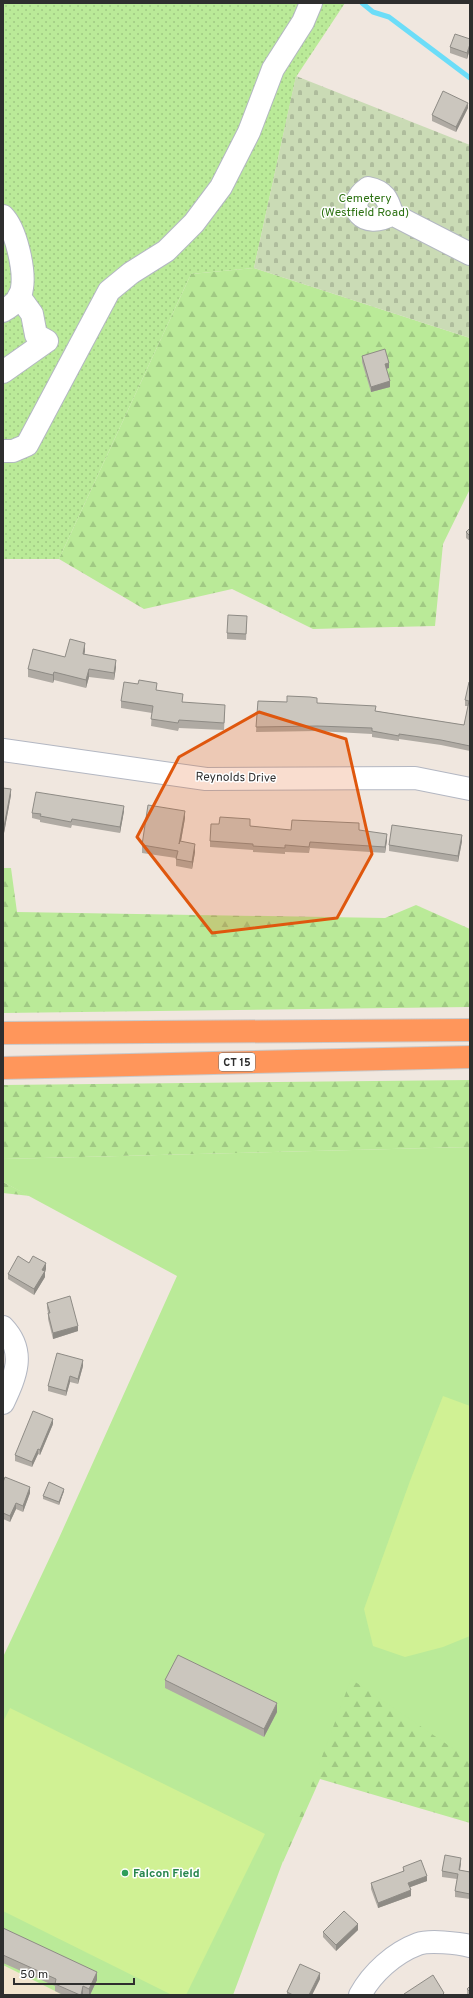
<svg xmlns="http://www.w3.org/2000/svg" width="473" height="1998" viewBox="0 0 473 1998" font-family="Overpass,sans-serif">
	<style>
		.education { fill: #f2e4ce }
		.grass { fill: url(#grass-dots) }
		.forest { fill: url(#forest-firs) }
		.cemetery { fill: url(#cemetery-stones) }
		.park { fill: #baea98 }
		.pitch { fill: #d0f194 }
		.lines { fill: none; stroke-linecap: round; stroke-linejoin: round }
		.stream { stroke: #6cddf8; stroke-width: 5 }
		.minor-casing { stroke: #b3b7c2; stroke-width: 24 }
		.highway-casing { stroke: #c9c9c9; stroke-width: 24 }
		.minor { stroke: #fff; stroke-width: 22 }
		.highway { stroke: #ff965b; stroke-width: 22 }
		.wall { fill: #afaaa3 }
		.shaded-wall { fill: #8e8b85 }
		.building { fill: #cbc6be; stroke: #8e8b85 }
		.marked { fill: #df570e; fill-opacity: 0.2; stroke: #df570e; stroke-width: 3; stroke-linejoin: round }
		.leisure-dot { fill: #2e9e5b; stroke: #fff; stroke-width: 1.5 }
		.labels { text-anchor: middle; stroke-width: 3; stroke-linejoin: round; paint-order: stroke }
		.shield { fill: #fff; stroke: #6d6d6d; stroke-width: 1 }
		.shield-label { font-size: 11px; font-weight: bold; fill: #2e2e2e }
		.park-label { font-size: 12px; fill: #2f7315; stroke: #fff }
		.street-label { font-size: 12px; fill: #2e2e2e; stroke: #fff }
		.leisure-label { font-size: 12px; font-weight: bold; fill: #27864d; stroke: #fff; text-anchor: start }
	</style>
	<defs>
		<pattern id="grass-dots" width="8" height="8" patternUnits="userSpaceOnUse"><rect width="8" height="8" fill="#baea98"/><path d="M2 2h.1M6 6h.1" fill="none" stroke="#a0c983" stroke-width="1.8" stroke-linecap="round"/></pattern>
		<pattern id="forest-firs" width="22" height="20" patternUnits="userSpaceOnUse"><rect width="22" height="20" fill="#baea98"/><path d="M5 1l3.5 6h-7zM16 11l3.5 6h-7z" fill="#a0c983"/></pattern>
		<pattern id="cemetery-stones" width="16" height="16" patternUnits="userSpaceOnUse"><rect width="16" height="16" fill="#cadbb5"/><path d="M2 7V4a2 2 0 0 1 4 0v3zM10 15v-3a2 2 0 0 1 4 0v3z" fill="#aebc9c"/></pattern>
	</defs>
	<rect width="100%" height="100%" fill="#f0e7df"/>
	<polygon class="education" points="3,1965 63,1995 3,1995"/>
	<polygon class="grass" points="3,3 345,3 296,77 254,268 191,274 59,559 3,559"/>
	<g class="forest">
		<polygon points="254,268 470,338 470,489 443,544 435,626 313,629 232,589 144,609 59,559 191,274"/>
		<polygon points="3,868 11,868 17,912 385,918 416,905 470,929 470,1007 3,1013"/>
		<polygon points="470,1080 470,1147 3,1159 3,1085"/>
		<polygon points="3,1182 30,1196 3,1193"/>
		<polygon points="238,1603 470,1643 470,1823 320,1779 283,1862"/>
	</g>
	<polygon class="cemetery" points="296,76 470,145 470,338 254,268"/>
	<polygon class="park" points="470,1147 470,1760 351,1679 233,1995 63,1995 3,1965 3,1657 59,1538 177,1276 3,1182 3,1159"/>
	<g class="pitch">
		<polygon points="443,1396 470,1406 470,1636 443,1647 405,1657 373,1646 364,1609 410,1481"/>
		<polygon points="10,1708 265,1834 186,1995 172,1995 3,1911 3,1722"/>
	</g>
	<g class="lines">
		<polyline class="stream" points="362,3 373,12 389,17 470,78"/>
		<g class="minor-casing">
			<g id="minor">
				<path d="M 392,214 C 364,231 342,206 368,188 C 384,191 388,199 392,214 L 470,254"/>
				<path d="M 3,216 C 16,229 25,270 22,288 C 21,298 12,306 3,311"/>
				<polyline points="3,372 47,341 36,335 32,314 19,296"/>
				<polyline points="3,451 13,451 27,445 109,291 131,273 166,251 194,223 221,187 249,132 273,69 303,22 311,3"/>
				<polyline points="3,750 206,779 415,778 470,789"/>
				<path d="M 3,1327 C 27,1352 15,1377 3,1403"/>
				<path d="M 360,1995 C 372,1973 394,1953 418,1944 C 429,1940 458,1943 470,1946"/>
			</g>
		</g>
		<g class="highway-casing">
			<g id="highway">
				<polyline points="3,1033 470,1030"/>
				<polyline points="3,1068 470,1057"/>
			</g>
		</g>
		<use href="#minor" class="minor"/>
		<use href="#highway" class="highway"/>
	</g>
	<g class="wall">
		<polygon points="470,39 470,49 467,59 450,53 450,47"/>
		<polygon points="468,108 456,132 432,121 432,115"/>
		<polygon points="362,356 389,368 386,369 390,387 371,392 362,362"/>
		<polygon points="470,528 470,541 466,538 466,532"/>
		<polygon points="247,621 246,640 227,639 227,633"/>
		<polygon points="85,651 84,654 116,667 114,680 89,677 86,688 54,680 53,683 28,677 28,669"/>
		<polygon points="470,682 470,751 441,745 399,739 399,741 372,737 372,734 317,731 256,732 258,701 317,703 376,711 464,725 468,706 465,706 465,700"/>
		<polygon points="157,690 183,702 225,712 224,730 179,728 178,731 151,726 152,713 121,708 121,701"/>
		<polygon points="3,788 11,795 4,833 3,833"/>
		<polygon points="124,811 120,833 72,825 71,828 40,822 40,820 32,818 32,813"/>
		<polygon points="185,818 181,841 195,852 192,869 176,866 176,858 142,853 142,845"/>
		<polygon points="250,826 291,830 359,830 387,840 385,853 310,848 309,853 285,852 285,854 253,852 253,850 210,847 210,841"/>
		<polygon points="462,841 458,862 389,851 389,845"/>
		<polygon points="29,1263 46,1269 45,1272 45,1277 34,1295 8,1279 8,1274"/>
		<polygon points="47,1303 78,1331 53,1339 48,1319 48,1313 47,1308"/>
		<polygon points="83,1366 78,1384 70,1382 66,1396 48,1391 48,1386"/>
		<polygon points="53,1424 40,1455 38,1454 32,1467 15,1461 15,1455"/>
		<polygon points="3,1482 30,1493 23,1512 16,1509 10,1522 3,1519"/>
		<polygon points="64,1491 59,1505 43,1499 43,1496"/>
		<polygon points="165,1680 277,1712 264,1737 165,1688"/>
		<polygon points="461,1863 460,1870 470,1872 470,1899 455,1897 455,1891 457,1879 442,1877 442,1871"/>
		<polygon points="403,1867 427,1881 410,1887 411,1896 378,1908 371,1889 371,1883 403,1872"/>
		<polygon points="3,1928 97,1980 90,1995 86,1995 83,1994 83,1995 63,1995 55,1991 55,1986 3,1963"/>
		<polygon points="358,1930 336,1951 323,1937 323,1932"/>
		<polygon points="320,1979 312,1995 287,1995 287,1992"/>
		<polygon points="470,1986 470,1995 467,1995 467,1989"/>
	</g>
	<g class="shaded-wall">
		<polygon points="470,44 470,49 467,59 467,53"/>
		<polygon points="468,103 468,108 456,132 456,127"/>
		<polygon points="389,363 389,368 385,369 385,364"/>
		<polygon points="390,381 390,387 371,392 371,387"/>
		<polygon points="85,643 85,651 83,661 83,654"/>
		<polygon points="116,660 116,667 114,680 114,673"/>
		<polygon points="89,669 89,677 86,688 86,680"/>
		<polygon points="54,672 54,680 53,683 53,675"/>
		<polygon points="11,789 11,795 4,833 4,827"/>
		<polygon points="124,806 124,811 120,833 120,827"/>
		<polygon points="185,811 185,818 179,852 179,844"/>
		<polygon points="387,834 387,840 385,853 385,847"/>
		<polygon points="462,835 462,841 458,862 458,856"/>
		<polygon points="195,844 195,852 192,869 192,862"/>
		<polygon points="46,1263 46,1269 45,1272 45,1277 34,1295 34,1289 42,1270"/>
		<polygon points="78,1326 78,1331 53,1339 53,1333"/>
		<polygon points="83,1360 83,1366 78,1384 78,1379"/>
		<polygon points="70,1376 70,1382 66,1396 66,1391"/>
		<polygon points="53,1419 53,1424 40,1455 40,1450"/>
		<polygon points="38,1449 38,1454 32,1467 32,1462"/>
		<polygon points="30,1487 30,1493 23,1512 23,1506"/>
		<polygon points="64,1489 64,1491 59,1505 59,1502"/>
		<polygon points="16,1503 16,1509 10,1522 10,1516"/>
		<polygon points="277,1703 277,1712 264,1737 264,1729"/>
		<polygon points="461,1858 461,1863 459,1876 459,1870"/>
		<polygon points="427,1876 427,1881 408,1888 408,1883"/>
		<polygon points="411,1890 411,1896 378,1908 378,1903"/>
		<polygon points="358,1924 358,1930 336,1951 336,1945"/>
		<polygon points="97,1972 97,1980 90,1995 89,1995 89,1989"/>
		<polygon points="320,1973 320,1979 312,1995 309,1995"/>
		<polygon points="83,1986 83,1995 81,1995"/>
	</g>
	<g class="building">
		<polygon points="455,34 470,39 470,44 467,53 450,47"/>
		<polygon points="443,91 468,103 456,127 432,115"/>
		<polygon points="385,349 389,363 385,364 390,381 371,387 362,356"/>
		<polygon points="470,528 470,536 466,532"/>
		<polygon points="228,615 247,616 246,634 227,633"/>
		<polygon points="70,639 85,643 83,654 116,660 114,673 89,669 86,680 54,672 53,675 28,669 33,649 65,657"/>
		<polygon points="139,680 157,683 156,690 183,694 182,702 225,705 224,723 179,720 178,723 151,719 153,706 121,701 124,682 138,684"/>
		<polygon points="469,682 470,682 470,746 441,740 399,734 399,736 372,731 372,728 317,726 256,727 258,701 287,702 287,696 310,697 317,698 317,703 376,706 375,711 464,725 469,701 465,700"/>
		<polygon points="3,788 11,789 4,827 3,827"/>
		<polygon points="36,792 124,806 120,827 72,819 71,822 40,816 41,814 32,813"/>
		<polygon points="148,805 185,811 179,844 180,841 195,844 192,862 176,859 178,851 142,845"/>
		<polygon points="220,817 250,819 250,826 291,830 292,820 359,823 359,830 387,834 385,847 310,842 309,847 285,845 285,848 253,846 253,844 210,841 211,824 219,824"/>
		<polygon points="392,825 462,835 458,856 389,845"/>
		<polygon points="18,1256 29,1263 33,1256 46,1263 42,1270 45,1271 34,1289 8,1274"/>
		<polygon points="70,1296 78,1326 53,1333 48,1313 50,1313 47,1303"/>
		<polygon points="57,1353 83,1360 78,1379 70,1376 66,1391 48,1386"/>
		<polygon points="33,1411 53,1419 40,1450 38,1449 32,1462 15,1455"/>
		<polygon points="5,1477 30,1487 23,1506 16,1503 10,1516 3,1513 3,1482"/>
		<polygon points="49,1482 64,1489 59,1502 43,1496"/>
		<polygon points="178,1655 277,1703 264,1729 165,1680"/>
		<polygon points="445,1855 461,1858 459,1870 470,1872 470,1894 455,1891 458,1874 442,1871"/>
		<polygon points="421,1860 427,1876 408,1883 411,1890 378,1903 371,1883 404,1871 403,1867"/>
		<polygon points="344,1911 358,1924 336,1945 323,1932"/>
		<polygon points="3,1928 97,1972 89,1989 83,1986 81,1995 80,1995 55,1984 56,1979 3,1955"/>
		<polygon points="300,1964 320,1973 309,1995 293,1995 287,1992"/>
		<polygon points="433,1975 444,1993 442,1995 405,1995 404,1994"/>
		<polygon points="470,1986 470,1992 467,1989"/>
	</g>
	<path class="marked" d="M 259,712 L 346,739 L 372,854 L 337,918 L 212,933 L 137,837 L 179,757 Z"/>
	<circle class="leisure-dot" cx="125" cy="1873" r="4"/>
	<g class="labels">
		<rect class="shield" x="219" y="1053" width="36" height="18" rx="3"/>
		<g class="shield-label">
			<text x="237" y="1066">CT 15</text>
		</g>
		<g class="park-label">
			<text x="365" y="202">Cemetery<tspan x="365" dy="14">(Westfield Road)</tspan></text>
		</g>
		<g class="street-label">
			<text transform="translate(236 777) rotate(1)" y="4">Reynolds Drive</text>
		</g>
		<g class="leisure-label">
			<text x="133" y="1877">Falcon Field</text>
		</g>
	</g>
	<rect width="473" height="1998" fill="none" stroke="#2e2e2e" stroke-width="8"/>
	<path d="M14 1978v6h120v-6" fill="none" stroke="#2e2e2e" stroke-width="2"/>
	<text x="20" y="1978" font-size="12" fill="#2e2e2e" stroke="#ffffff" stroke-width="3" paint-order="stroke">50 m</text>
</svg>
